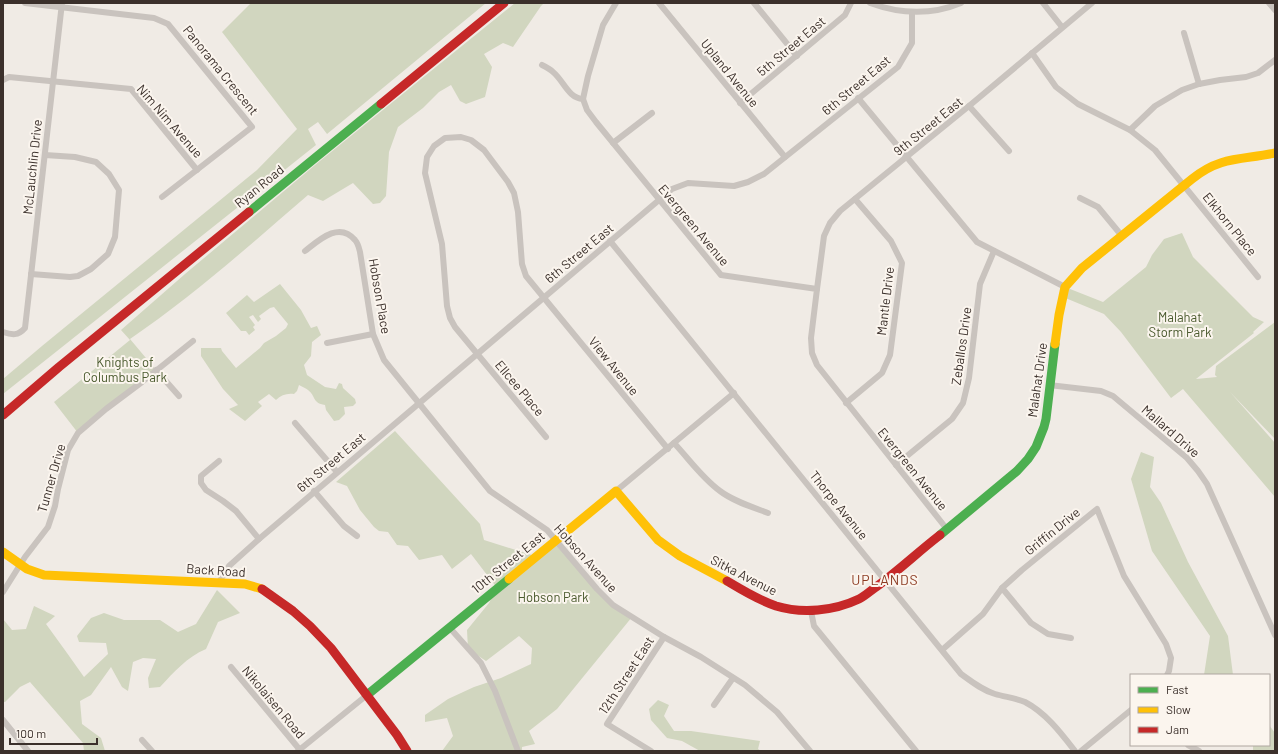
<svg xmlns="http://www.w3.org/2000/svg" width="1278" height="754" viewBox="0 0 1278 754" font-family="Barlow,sans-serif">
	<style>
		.green { fill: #d1d6bf }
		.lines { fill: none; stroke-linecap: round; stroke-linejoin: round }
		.street { stroke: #c9c3be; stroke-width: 6 }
		.fast { stroke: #4caf50; stroke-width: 9 }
		.slow { stroke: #ffc107; stroke-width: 9 }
		.jam { stroke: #c62828; stroke-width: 9 }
		.labels { text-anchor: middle; stroke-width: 4; stroke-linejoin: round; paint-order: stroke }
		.street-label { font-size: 13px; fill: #3b302b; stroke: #fbf5ee }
		.park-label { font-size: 13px; fill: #4a5a2e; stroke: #fbf5ee }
		.neighbourhood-label { font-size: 14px; letter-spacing: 1px; fill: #8c3b22; stroke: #fbf5ee }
	</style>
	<rect width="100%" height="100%" fill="#f0ebe5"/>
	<g class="green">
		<polygon points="251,3 486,3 327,134 318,122 308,129 316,145 3,394 3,379 42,346 257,170 297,129 222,32"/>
		<path d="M 515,3 L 544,3 L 541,6 L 513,47 L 503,43 L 484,54 L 492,67 L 485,97 L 466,104 L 460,101 L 451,85 L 439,92 L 423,108 L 398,127 L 389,152 L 386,196 L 380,203 L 373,204 L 353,183 L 323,201 L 308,195 C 250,245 193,296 130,339 L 156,370 L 78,433 L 54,402 L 130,340 L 121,330 L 185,274 L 315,165 Z"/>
		<polygon points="1182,233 1193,257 1253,317 1264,322 1253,332 1254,333 1196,379 1217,377 1215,375 1216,366 1275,322 1275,439 1230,392 1275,443 1275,497 1183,389 1171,398 1121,332 1104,314 1063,297 1065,287 1103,302 1146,267 1152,255 1164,239"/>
		<path d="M 280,284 L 301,310 L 311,328 L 317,326 L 321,335 L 312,342 L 311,356 L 304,365 L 307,375 L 325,387 L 336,389 L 339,383 L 342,384 L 343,388 L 355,399 L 356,403 L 353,406 L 344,407 L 345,414 L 339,420 L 334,421 L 326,410 L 325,405 C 312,403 316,396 308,390 C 306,388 302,387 299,385 L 297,391 L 294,394 C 287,393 281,395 276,400 L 269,394 L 258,402 L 262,406 L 245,421 L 229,409 L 238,405 L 223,389 L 201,356 L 201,348 L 221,348 L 222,351 L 236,368 L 260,348 L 264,343 L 276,336 L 286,328 L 288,324 L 274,307 L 270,308 L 259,316 L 261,319 L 258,322 L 253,315 L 249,317 L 255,325 L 253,327 L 255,330 L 249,335 L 246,331 L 241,331 L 226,313 L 247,295 L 254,302 Z"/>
		<polygon points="395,431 480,524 484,540 535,556 556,540 597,589 632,617 557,709 529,731 535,744 522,747 522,751 442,751 453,736 447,718 425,722 425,715 448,699 474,687 501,678 531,664 532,648 519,636 486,661 468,649 467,630 489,603 497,588 471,554 452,569 442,555 419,560 408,546 397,545 388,532 379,531 374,527 360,510 347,486 336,482"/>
		<polygon points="1141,452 1154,457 1150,487 1161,503 1188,562 1228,636 1233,675 1204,675 1210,636 1152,551 1131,479"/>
		<path d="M 217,590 L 240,613 L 218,622 L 206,649 C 187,657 174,672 160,687 L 149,688 L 148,678 L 156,659 L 143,658 L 133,662 L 128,691 L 122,687 L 111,667 L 91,695 L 80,701 L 82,724 L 101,738 L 105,751 L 84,751 L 83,743 L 30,682 L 20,687 L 5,702 L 3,702 L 3,619 L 12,630 L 26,629 L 34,606 L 55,616 L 46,624 L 67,653 L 84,677 L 108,654 L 106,643 L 79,642 L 77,636 L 91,618 L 104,613 L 124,620 L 160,620 L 178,632 L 196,624 Z"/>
		<polygon points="658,700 669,705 664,716 674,731 691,731 760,741 758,749 761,751 700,751 682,741 667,738 651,720 649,709"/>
		<polygon points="1269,725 1275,733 1275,751 1253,751 1253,745 1269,745"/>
	</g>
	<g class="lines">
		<g class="street">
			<polyline points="25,3 154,18 168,24 252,127 162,197"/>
			<polyline points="659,3 785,157"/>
			<polyline points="754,3 797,56"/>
			<path d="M 870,3 C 900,14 932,15 961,3"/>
			<polyline points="1043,3 1062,27"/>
			<polyline points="1269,3 1275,10"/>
			<polyline points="1184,33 1199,84"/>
			<polyline points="1032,53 1056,87 1078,104 1130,130 1155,150 1258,277"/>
			<path d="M 542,65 C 546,67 550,69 553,72 C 564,81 568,98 583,99 L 587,110 L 596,122 L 721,275 L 817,289 L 811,338 L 812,353 L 817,365 L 946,528"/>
			<polyline points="3,80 9,77 131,89 197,170"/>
			<polyline points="858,98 977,242 1065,287"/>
			<polyline points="583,99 588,76 603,25 616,3"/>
			<polyline points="740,103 845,15 851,3"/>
			<polyline points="969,106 1009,151"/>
			<polyline points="1130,130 1155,106 1182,90 1199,84 1220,80 1246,77 1258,73 1275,60"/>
			<polyline points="613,143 652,113"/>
			<polyline points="1080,198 1098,207 1122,236"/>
			<path d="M 610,241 L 961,674 C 972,682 982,690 995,694 C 1005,697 1016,698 1025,702 C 1046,713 1061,733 1075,751"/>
			<path d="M 305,251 C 319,240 339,221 355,240 C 358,243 359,248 360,252 L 373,334 L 384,360 L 490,491 L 547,530 L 597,589 L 613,605 L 664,637 L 701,657 L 745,685 L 777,712 L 810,751"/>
			<polyline points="31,274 70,277 78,276 91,269 108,254 115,237 119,190 109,174 96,162 75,157 45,155"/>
			<polyline points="817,289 824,236 830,223 840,211 969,106 1092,3"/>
			<path d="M 3,332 C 12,335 18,336 25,328 L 62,3"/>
			<polyline points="327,343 373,334"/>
			<polyline points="156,370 179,396"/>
			<polyline points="1049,385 1101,391 1113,396 1187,458 1198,471 1207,484 1275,635"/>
			<polyline points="846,403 882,373 890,355 902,263 891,241 855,199"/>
			<polyline points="295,423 337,472"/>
			<polyline points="546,437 455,327 450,318 447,306 442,244 425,173 427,157 434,146 445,138 461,137 471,140 484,150 508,182 514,193 518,212 522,264 526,276 668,449"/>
			<path d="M 674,443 C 689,459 702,478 720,491 C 733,501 752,507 768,513"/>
			<polyline points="219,461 201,476 201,483 206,490 223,501 236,511 259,539"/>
			<polyline points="896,465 952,419 963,403 969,378 980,284 994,251"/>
			<polyline points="314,491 344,526 357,536"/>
			<polyline points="616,491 734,393"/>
			<polyline points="219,582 229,566 259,539 672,189 688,183 734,186 748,182 764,174 898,67 912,43 912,13"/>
			<polyline points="1002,588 1031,623 1048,634 1071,638"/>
			<polyline points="3,592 25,557 48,527 55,506 58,489 68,450 78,433 106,409 142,382 193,341"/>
			<polyline points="811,611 814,626 916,751"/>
			<polyline points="449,627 481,663 495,691 518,751"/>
			<polyline points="942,650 983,614 1002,588 1022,570 1097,509 1124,576 1166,644 1171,658 1169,671 1167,675"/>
			<polyline points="231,667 300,750"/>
			<polyline points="714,705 733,678"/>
			<polyline points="3,720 28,751"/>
			<polyline points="142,740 152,751"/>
			<polyline points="1188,745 1199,751"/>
			<polyline points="298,751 367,695"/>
			<polyline points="651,751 607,724 664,637"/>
			<polyline points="1081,751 1131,710"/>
		</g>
		<g class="fast">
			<polyline points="249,212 381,104"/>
			<polyline points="940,535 1017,471 1028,459 1036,447 1044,427 1046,419 1055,344"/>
			<polyline points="367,695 509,579"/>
		</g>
		<g class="slow">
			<path d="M 1055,344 L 1059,315 L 1065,287 L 1082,268 L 1192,179 C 1220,156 1242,160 1275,153"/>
			<polyline points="3,552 27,569 44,575 245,584 262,589"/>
			<polyline points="509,579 616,491 658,540 680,556 727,581"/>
		</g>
		<g class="jam">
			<polyline points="381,104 504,3"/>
			<polyline points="3,415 59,367 249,212"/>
			<path d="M 727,581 C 742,590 758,600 776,606 C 802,614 834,611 859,599 C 865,596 870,591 876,587 C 898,571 918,552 940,535"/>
			<polyline points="262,589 293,611 310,626 331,648 397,735 407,751"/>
		</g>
	</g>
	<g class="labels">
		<g class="street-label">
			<text transform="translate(791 46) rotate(-40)" y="5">5th Street East</text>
			<text transform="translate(221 70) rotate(51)" y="5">Panorama Crescent</text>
			<text transform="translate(730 73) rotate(51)" y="5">Upland Avenue</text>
			<text transform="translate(856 85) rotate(-40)" y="5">6th Street East</text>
			<text transform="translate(170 121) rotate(49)" y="5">Nim Nim Avenue</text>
			<text transform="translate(928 126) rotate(-39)" y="5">9th Street East</text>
			<text transform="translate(32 167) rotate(-84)" y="5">McLauchlin Drive</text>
			<text transform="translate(259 186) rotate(-39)" y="5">Ryan Road</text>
			<text transform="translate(1230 224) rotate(51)" y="5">Elkhorn Place</text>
			<text transform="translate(694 225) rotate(50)" y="5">Evergreen Avenue</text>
			<text transform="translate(579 253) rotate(-40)" y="5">6th Street East</text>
			<text transform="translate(380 296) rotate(80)" y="5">Hobson Place</text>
			<text transform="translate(885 301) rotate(-83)" y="5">Mantle Drive</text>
			<text transform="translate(961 346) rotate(-82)" y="5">Zeballos Drive</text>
			<text transform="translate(614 366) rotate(51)" y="5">View Avenue</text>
			<text transform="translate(1037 380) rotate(-82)" y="5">Malahat Drive</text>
			<text transform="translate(520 388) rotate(50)" y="5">Ellcee Place</text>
			<text transform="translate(1171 431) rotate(41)" y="5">Mallard Drive</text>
			<text transform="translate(331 462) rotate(-40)" y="5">6th Street East</text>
			<text transform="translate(913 469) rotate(51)" y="5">Evergreen Avenue</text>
			<text transform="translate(51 478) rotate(-74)" y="5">Tunner Drive</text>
			<text transform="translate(839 505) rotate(51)" y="5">Thorpe Avenue</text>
			<text transform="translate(1052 531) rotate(-39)" y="5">Griffin Drive</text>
			<text transform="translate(586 558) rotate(48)" y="5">Hobson Avenue</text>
			<text transform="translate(508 562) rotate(-39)" y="5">10th Street East</text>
			<text transform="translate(216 570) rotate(4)" y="5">Back Road</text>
			<text transform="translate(744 575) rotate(27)" y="5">Sitka Avenue</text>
			<text transform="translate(626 675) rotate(-57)" y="5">12th Street East</text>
			<text transform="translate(274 702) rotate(50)" y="5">Nikolaisen Road</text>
		</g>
		<g class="park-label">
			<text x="1180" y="322">Malahat<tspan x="1180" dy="15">Storm Park</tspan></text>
			<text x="125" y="367">Knights of<tspan x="125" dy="15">Columbus Park</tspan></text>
			<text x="553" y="602">Hobson Park</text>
		</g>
		<g class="neighbourhood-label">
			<text x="885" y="585">UPLANDS</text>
		</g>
	</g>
	<rect width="1278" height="754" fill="none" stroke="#3b302b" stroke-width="8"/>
	<rect x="1130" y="674" width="140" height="72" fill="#fbf5ee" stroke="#aea6a0"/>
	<rect x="1138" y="687" width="20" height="6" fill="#4caf50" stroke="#aea6a0"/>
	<text x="1166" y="694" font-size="12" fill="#3b302b">Fast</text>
	<rect x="1138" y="707" width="20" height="6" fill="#ffc107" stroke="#aea6a0"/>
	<text x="1166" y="714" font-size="12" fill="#3b302b">Slow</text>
	<rect x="1138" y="727" width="20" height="6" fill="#c62828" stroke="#aea6a0"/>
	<text x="1166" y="734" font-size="12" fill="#3b302b">Jam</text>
	<path d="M10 738v6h87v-6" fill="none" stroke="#3b302b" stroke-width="2"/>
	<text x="16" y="738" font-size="12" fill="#3b302b" stroke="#fbf5ee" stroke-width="3" paint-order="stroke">100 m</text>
</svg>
